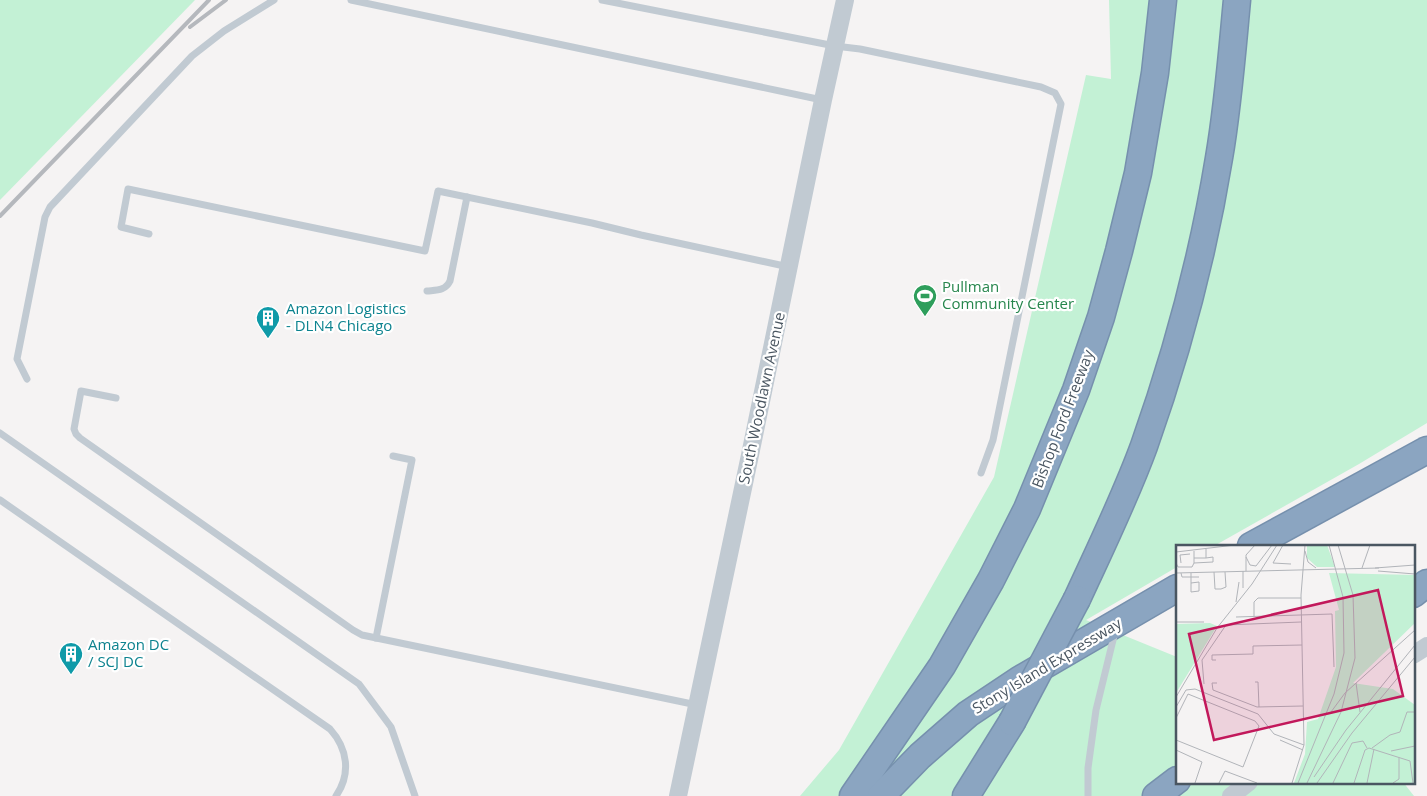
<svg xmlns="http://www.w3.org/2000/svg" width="1427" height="796" viewBox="0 0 1427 796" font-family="'Open Sans',sans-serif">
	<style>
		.green { fill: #c3f1d5 }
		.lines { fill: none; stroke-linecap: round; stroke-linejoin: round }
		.motorway-casing { stroke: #7690ad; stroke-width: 29 }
		.service { stroke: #c1cad2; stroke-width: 7 }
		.tertiary { stroke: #c1cad2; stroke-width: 18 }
		.motorway { stroke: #8ba5c1; stroke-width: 26 }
		.rail { stroke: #b5b8bd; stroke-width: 4 }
		.motorway-bridge-casing { stroke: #7690ad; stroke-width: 29; stroke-linecap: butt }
		.motorway-bridge { stroke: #8ba5c1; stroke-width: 26 }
		.labels { text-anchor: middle; stroke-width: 4.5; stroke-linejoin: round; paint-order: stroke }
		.leisure-label { font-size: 15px; fill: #27864d; stroke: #fff; text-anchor: start }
		.culture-label { font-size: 15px; fill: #0d838f; stroke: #fff; text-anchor: start }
		.street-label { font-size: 15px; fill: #4a5661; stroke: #fff }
		.inset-road { fill: none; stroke: #b1b4b9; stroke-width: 1 }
		.view { fill: #c2185b; fill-opacity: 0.15; stroke: #c2185b; stroke-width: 2.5 }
		.inset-edge { fill: none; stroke: #4a5661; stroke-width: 2.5 }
	</style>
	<rect width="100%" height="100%" fill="#f5f3f3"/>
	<g class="green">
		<polygon points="0,0 195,0 0,200"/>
		<polygon points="1109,0 1427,0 1427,423 1359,464 1214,546 1177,546 1177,567 1086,620 1177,657 1177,782 1403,782 1414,796 800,796 839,750 994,477 1086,75 1111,79"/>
	</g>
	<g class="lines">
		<g class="motorway-casing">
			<g id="motorway">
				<polyline points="1251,546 1427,450"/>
				<polyline points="1413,594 1427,583"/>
				<path d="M 1077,599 C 1100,549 1125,498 1144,446 C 1177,353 1203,256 1219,158 C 1228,106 1232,53 1237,0"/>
				<polyline points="853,796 942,666 991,580 1027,509 1076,390 1101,317 1119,251 1138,173 1155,73 1163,0"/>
				<polyline points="881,796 920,756 968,714 1019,680 1177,588"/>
				<polyline points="966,796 1012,722"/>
				<polyline points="1156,796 1177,780"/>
			</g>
		</g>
		<g class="service">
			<polyline points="351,0 822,100"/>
			<polyline points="602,0 835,46 860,49 1041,87 1055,93 1061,104 993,440 981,473"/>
			<polyline points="149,234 121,227 128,189 425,251 438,191 592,223 641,235 789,267"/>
			<path d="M 427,291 C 437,290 445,291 450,281 L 467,197"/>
			<polyline points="27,379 17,359 45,217 50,207 192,56 224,31 274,0"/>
			<polyline points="116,398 81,391 74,429 76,434 80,438 353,630 362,635 697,705"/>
			<polyline points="0,433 359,684 391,727 415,796"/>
			<path d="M 0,500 L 330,729 C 348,749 351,774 336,796"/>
			<polyline points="376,638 412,460 393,456"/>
			<polyline points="1088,796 1088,768 1096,710 1115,632"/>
		</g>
		<g class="tertiary">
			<polyline points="1413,655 1427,646"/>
			<polyline points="678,796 750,455 823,100 845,0"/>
			<polyline points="1231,796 1249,782"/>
		</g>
		<use href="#motorway" class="motorway"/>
		<g class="rail">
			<polyline points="190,27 226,0"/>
			<polyline points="0,216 209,0"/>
		</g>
		<g class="motorway-bridge-casing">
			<polyline id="motorway-bridge" points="1012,722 1077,599"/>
		</g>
		<use href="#motorway-bridge" class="motorway-bridge"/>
	</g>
	<defs>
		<g id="stadium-pin" transform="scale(1.25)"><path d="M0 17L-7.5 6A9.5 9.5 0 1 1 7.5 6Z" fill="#2e9e5b" stroke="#fff"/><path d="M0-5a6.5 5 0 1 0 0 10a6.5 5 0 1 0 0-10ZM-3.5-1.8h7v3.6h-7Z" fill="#fff"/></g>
		<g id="building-pin" transform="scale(1.25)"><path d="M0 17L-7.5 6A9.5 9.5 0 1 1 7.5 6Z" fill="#0f9aa8" stroke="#fff"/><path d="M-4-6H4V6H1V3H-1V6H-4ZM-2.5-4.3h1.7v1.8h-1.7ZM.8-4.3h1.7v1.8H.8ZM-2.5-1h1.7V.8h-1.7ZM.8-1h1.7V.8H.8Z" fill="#fff"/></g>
	</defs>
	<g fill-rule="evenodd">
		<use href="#stadium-pin" x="925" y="296"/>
		<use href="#building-pin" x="268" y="318"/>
		<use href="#building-pin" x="71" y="654"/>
	</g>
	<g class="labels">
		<g class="leisure-label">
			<text x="942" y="292">Pullman<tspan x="942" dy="17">Community Center</tspan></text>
		</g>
		<g class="culture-label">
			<text x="286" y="314">Amazon Logistics<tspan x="286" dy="17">- DLN4 Chicago</tspan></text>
			<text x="88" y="650">Amazon DC<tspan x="88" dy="17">/ SCJ DC</tspan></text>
		</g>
		<g class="street-label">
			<text transform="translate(762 398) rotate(-78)" y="5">South Woodlawn Avenue</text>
			<text transform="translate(1063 419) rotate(-69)" y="5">Bishop Ford Freeway</text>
			<text transform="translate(1047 666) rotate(-31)" y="5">Stony Island Expressway</text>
		</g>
	</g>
	<g transform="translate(1176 545)">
		<rect width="239" height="239" fill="#f5f3f3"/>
		<path d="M 131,0 L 151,0 L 159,22 L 141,22 L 131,13 ZM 153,28 L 239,30 L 239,78 L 177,138 L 217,144 L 239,160 L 239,238 L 118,238 L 129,209 L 131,177 L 142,174 L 160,122 L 159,66 L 163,65 ZM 34,78 L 41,81 L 0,148 L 0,79 Z" fill="#c3f1d5"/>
		<path class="inset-road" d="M 107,0 L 97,18 L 115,19M 18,6 L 18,18 L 37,17 L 37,12 L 30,13M 129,6 L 132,17 L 140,23M 0,7 L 59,0M 70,12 L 74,20 L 80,21 L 96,0M 18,13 L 30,13 L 30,4M 0,18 L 2,22 L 16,22 L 18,18M 5,18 L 4,10 L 14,9M 186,23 L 194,0M 199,23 L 239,20M 67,26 L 67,43M 70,26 L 70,10 L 79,0M 202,26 L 239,29M 38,27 L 39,44 L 45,44 L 50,42 L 49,27M 0,28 L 203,23M 5,28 L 6,32 L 23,32M 15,28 L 15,47 L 23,46 L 23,37 L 15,38M 60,57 L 63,37M 78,71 L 78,57 L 82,53 L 125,53M 60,72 L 156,69 L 158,122M 0,77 L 28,77M 40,115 L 36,115 L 36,110 L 77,109 L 77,101 L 126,100M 79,137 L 82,137 L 83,162M 41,138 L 36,138 L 37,145 L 81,162 L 127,161M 180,138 L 184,167M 28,139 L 26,115 L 50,80 L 125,77M 0,152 L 41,83 L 76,39 L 101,0M 0,162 L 10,145 L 19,144 L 82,169 L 98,189 L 128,200M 155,167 L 169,148 L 239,85M 0,173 L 12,149 L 79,176 L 83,181 L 67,222 L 0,195M 104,195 L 127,205M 196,203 L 214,190 L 224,187 L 231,167 L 239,167M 0,205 L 26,217 L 19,238M 215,206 L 239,201M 138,232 L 170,185 L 239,100M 43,238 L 49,226 L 81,238M 116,238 L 128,200 L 125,50 L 129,0M 122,238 L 158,149 L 168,108 L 167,52 L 153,0M 131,238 L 165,167 L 179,113 L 177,50 L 162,0M 141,238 L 176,188 L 239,112M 157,238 L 176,198 L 187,196 L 191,203M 178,238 L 189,205 L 193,203 L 234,216 L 237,238M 191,238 L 198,204M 217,238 L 223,234 L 223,212"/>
		<path class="view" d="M 202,45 L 227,151 L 38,195 L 13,89 Z"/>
		<rect width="239" height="239" class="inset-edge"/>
	</g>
</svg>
